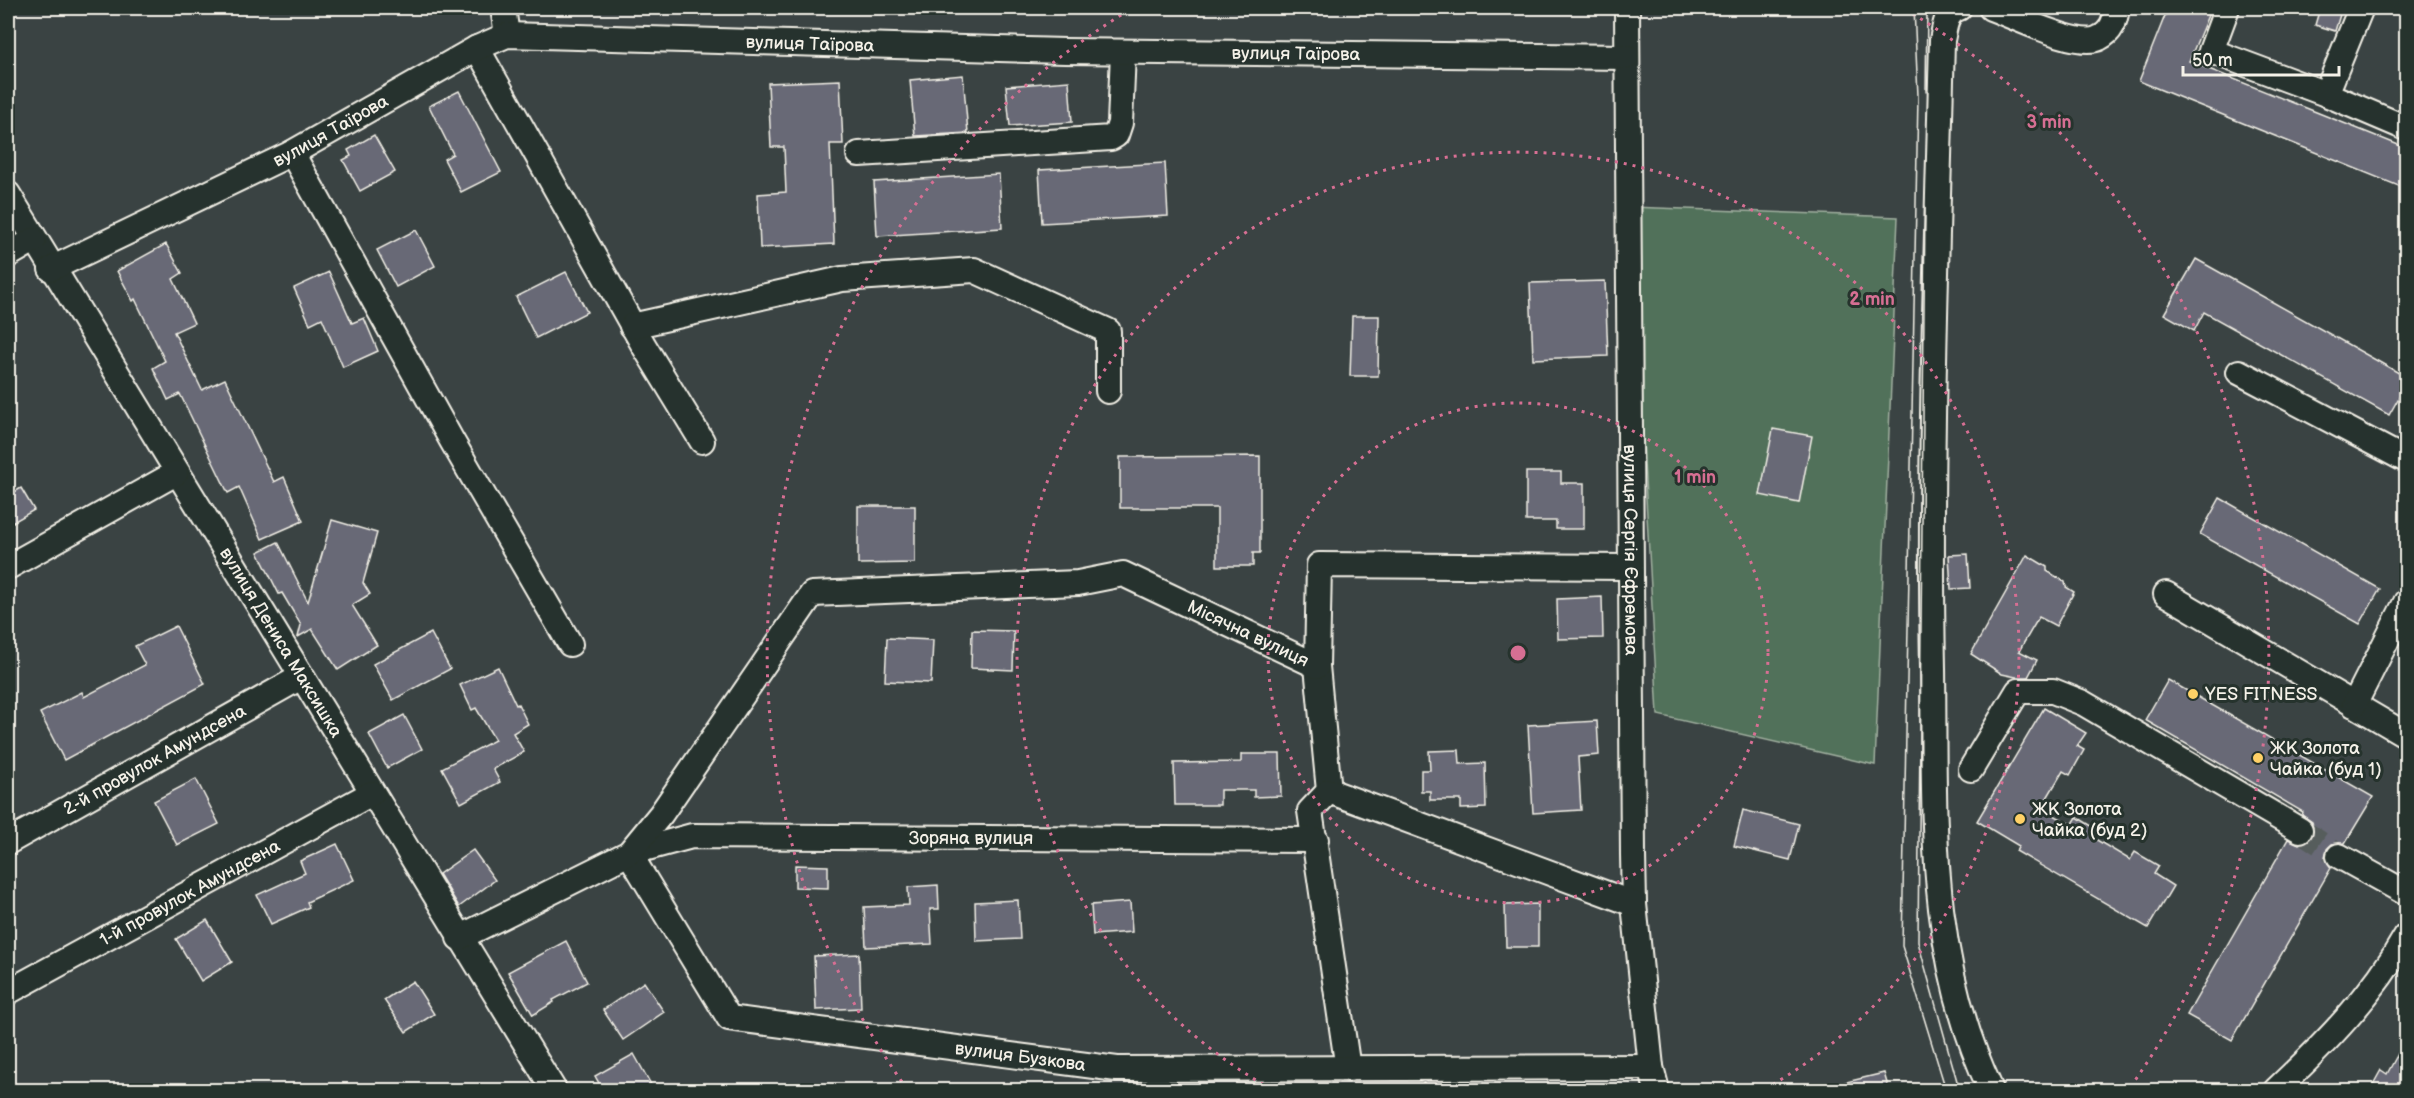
<svg xmlns="http://www.w3.org/2000/svg" width="2414" height="1098" viewBox="0 0 2414 1098" font-family="'Balsamiq Sans',sans-serif">
	<style>
		.green { fill: #51715a; stroke: #a2b1a1; stroke-width: 1.5 }
		.building { fill: #676976; stroke: #f4f1e8; stroke-width: 1.5 }
		.lines { fill: none; stroke-linecap: round; stroke-linejoin: round }
		.minor-tunnel { stroke: #565d5c; stroke-width: 24; stroke-dasharray: 24 12; stroke-linecap: butt }
		.minor-casing { stroke: #f4f1e8; stroke-width: 28 }
		.minor { stroke: #26332d; stroke-width: 24 }
		.tram { stroke: #f4f1e8; stroke-width: 1.5 }
		.ring { fill: none; stroke: #d66f93; stroke-width: 3; stroke-dasharray: 3 6 }
		.poi-dot { fill: #ffd166; stroke: #26332d; stroke-width: 2 }
		.labels { text-anchor: middle; stroke-width: 6; stroke-linejoin: round; paint-order: stroke }
		.street-label { font-size: 18px; fill: #f4f1e8; stroke: #26332d }
		.poi-label { font-size: 18px; fill: #f4f1e8; stroke: #26332d; text-anchor: start }
		.centre { fill: #d66f93; stroke: #26332d; stroke-width: 3 }
		.ring-label { font-size: 18px; text-anchor: middle; font-weight: bold; fill: #d66f93; stroke: #26332d; stroke-width: 6; stroke-linejoin: round; paint-order: stroke }
	</style>
	<rect width="100%" height="100%" fill="#3a4343"/>
	<filter id="ink" filterUnits="userSpaceOnUse"><feTurbulence type="fractalNoise" baseFrequency=".0167" numOctaves="2"/><feDisplacementMap in="SourceGraphic" scale="12" xChannelSelector="R" yChannelSelector="G"/><feConvolveMatrix kernelMatrix="1 2 1 2 8 2 1 2 1" color-interpolation-filters="sRGB"/></filter>
	<g filter="url(#ink)">
		<polygon class="green" points="1630,207 1898,217 1875,765 1658,715"/>
		<g class="building">
			<polygon points="2168,8 2211,8 2189,61 2406,148 2406,189 2139,81"/>
			<polygon points="2320,8 2342,8 2335,31 2315,25"/>
			<polygon points="963,75 968,133 915,136 910,80"/>
			<polygon points="840,80 843,144 830,144 834,244 760,248 758,194 786,192 784,147 771,147 768,83"/>
			<polygon points="1069,81 1072,122 1010,126 1006,86"/>
			<polygon points="459,91 501,172 461,192 444,159 453,154 429,106"/>
			<polygon points="374,135 395,172 360,191 343,160 351,156 348,150"/>
			<polygon points="1165,163 1168,216 1042,223 1039,170"/>
			<polygon points="999,174 1002,228 877,236 874,182"/>
			<polygon points="416,230 435,266 396,287 377,250"/>
			<polygon points="166,244 182,273 173,279 194,323 174,332 202,390 225,379 274,482 284,477 303,521 262,539 239,487 228,493 180,394 168,400 153,368 165,361 135,299 133,301 117,271"/>
			<polygon points="2196,259 2406,377 2406,385 2389,415 2204,312 2194,331 2164,314"/>
			<polygon points="329,272 352,323 364,318 378,351 343,367 322,318 310,324 294,288"/>
			<polygon points="566,272 587,312 536,338 516,297"/>
			<polygon points="1605,281 1608,356 1533,359 1530,283"/>
			<polygon points="1352,316 1379,316 1378,376 1350,376"/>
			<polygon points="1773,429 1812,436 1799,503 1760,495"/>
			<polygon points="1260,456 1260,553 1253,553 1253,566 1217,566 1217,508 1120,508 1120,457"/>
			<polygon points="1526,472 1561,472 1561,483 1584,483 1584,529 1556,529 1556,521 1526,521"/>
			<polygon points="21,488 34,510 8,525 8,496"/>
			<polygon points="2220,498 2380,589 2360,624 2200,534"/>
			<polygon points="858,506 915,506 915,563 858,564"/>
			<polygon points="332,520 377,533 363,583 370,594 352,605 377,645 338,670 312,629 298,637 301,625 282,593 279,594 258,552 278,542 308,602"/>
			<polygon points="1968,554 1970,588 1951,589 1949,555"/>
			<polygon points="2027,555 2047,567 2047,571 2065,582 2066,587 2074,592 2056,626 2039,617 2019,651 2037,660 2028,677 2016,677 2002,674 1971,654"/>
			<polygon points="1602,597 1603,638 1558,639 1557,599"/>
			<polygon points="176,626 205,684 64,760 40,713 82,692 84,697 145,665 135,646"/>
			<polygon points="972,630 1014,631 1013,670 971,668"/>
			<polygon points="431,633 450,669 393,700 373,664"/>
			<polygon points="887,638 933,640 931,683 885,681"/>
			<polygon points="498,667 516,705 518,704 528,724 513,733 524,752 493,769 500,782 461,803 442,768 495,740 476,708 472,710 460,685"/>
			<polygon points="2168,680 2373,797 2345,843 2332,844 2327,849 2325,857 2331,868 2232,1040 2187,1015 2288,839 2299,844 2307,843 2312,838 2314,830 2312,822 2302,815 2303,812 2145,720"/>
			<polygon points="2044,708 2086,733 2077,746 2084,750 2070,775 2063,771 2041,808 2072,825 2077,817 2100,831 2095,839 2130,860 2135,852 2159,866 2154,874 2173,886 2148,928 2016,851 2019,846 1977,821"/>
			<polygon points="404,715 422,749 387,768 369,734"/>
			<polygon points="1597,721 1599,755 1578,757 1581,810 1533,813 1528,725"/>
			<polygon points="1459,750 1460,764 1485,763 1486,808 1461,809 1461,800 1430,800 1430,791 1421,791 1421,770 1430,770 1429,751"/>
			<polygon points="1241,754 1280,754 1281,796 1254,797 1254,790 1220,790 1220,805 1175,805 1174,763 1241,762"/>
			<polygon points="196,779 219,824 177,845 154,801"/>
			<polygon points="1743,810 1799,824 1790,860 1734,846"/>
			<polygon points="337,844 354,880 307,902 309,907 271,924 257,895 305,873 300,861"/>
			<polygon points="473,850 495,880 459,907 439,874"/>
			<polygon points="795,865 828,866 828,888 795,887"/>
			<polygon points="938,885 939,909 930,909 932,944 866,947 864,907 909,905 908,887"/>
			<polygon points="1018,900 1020,939 976,941 975,902"/>
			<polygon points="1130,902 1132,932 1093,935 1091,905"/>
			<polygon points="1538,904 1538,947 1506,947 1505,905"/>
			<polygon points="207,920 232,962 201,981 176,939"/>
			<polygon points="566,941 587,982 553,1000 554,1002 533,1015 508,972"/>
			<polygon points="859,954 861,1008 816,1010 814,956"/>
			<polygon points="413,981 434,1014 406,1032 384,1000"/>
			<polygon points="644,982 664,1012 623,1040 603,1010"/>
			<polygon points="2406,1039 2406,1090 2370,1090 2381,1070 2387,1074"/>
			<polygon points="634,1054 654,1090 603,1090 595,1076"/>
			<polygon points="1884,1073 1889,1090 1838,1090 1838,1084"/>
		</g>
		<g class="lines">
			<polyline class="minor-tunnel" points="2300,830 2339,856"/>
			<g class="minor-casing">
				<g id="minor">
					<polyline points="503,8 507,35"/>
					<path id="s1" d="M 1627,8 L 1633,855 L 1634,904 L 1651,1067 L 1657,1090"/>
					<path d="M 1959,8 C 1945,12 1945,28 1942,40 C 1937,250 1929,459 1933,668 C 1935,814 1926,954 1991,1090"/>
					<path d="M 1991,8 C 2013,16 2079,49 2099,38 C 2112,32 2115,21 2117,8"/>
					<polyline points="2227,8 2211,51 2326,94"/>
					<polyline points="2361,8 2326,94 2406,128"/>
					<polyline points="477,48 644,346 702,441"/>
					<polyline points="292,153 452,441 570,644"/>
					<polyline points="859,154 1111,138 1116,135 1120,123 1123,52"/>
					<path id="s2" d="M 8,194 L 554,1090"/>
					<polyline points="8,255 34,240"/>
					<path id="s3" d="M 51,269 L 292,153 L 477,48 L 507,35 L 1065,51 L 1627,57"/>
					<polyline points="632,326 842,279 974,270 1108,331 1108,391"/>
					<polyline points="2239,372 2406,460"/>
					<polyline points="8,567 176,473"/>
					<polyline points="2166,594 2406,735"/>
					<polyline points="1317,666 1329,791 1310,811 1348,1069"/>
					<polyline points="2354,705 2406,602"/>
					<polyline points="1971,769 2018,691 2053,691 2083,703 2300,830"/>
					<polyline points="1329,791 1634,904"/>
					<path id="s4" d="M 1316,840 L 692,836 L 629,853 L 729,1018 L 1117,1069 L 1651,1067"/>
					<path id="s5" d="M 8,842 L 301,677"/>
					<polyline points="2339,856 2406,893"/>
					<path id="s6" d="M 459,938 L 629,853 L 661,814 L 812,594 L 1078,583 L 1123,574 L 1317,666 L 1319,565 L 1629,567"/>
					<path id="s7" d="M 8,992 L 372,793"/>
					<path d="M 2276,1090 C 2325,1044 2373,995 2406,936"/>
				</g>
			</g>
			<use href="#minor" class="minor"/>
			<g class="tram">
				<polyline points="1914,8 1918,96 1902,946 1946,1090"/>
				<polyline points="1926,92 1927,8"/>
				<polyline points="1925,206 1918,942 1957,1081 1962,1090"/>
			</g>
		</g>
	</g>
	<g class="ring">
		<circle cx="1518" cy="653" r="250"/>
		<path d="M1271 1089A501 501 0 1 1 1765 1089"/>
		<path d="M907 1089A751 751 0 0 1 1131 9M1905 9A751 751 0 0 1 2129 1089"/>
	</g>
	<g class="poi-dot">
		<circle cx="2193" cy="694" r="6"/>
		<circle cx="2258" cy="758" r="6"/>
		<circle cx="2020" cy="819" r="6"/>
	</g>
	<g class="labels">
		<g class="street-label">
			<text dy="6" stroke="none"><textPath href="#s3" startOffset="816">вулиця Таїрова</textPath></text>
			<text dy="6" stroke="none"><textPath href="#s3" startOffset="1302">вулиця Таїрова</textPath></text>
			<text dy="6" stroke="none"><textPath href="#s3" startOffset="312">вулиця Таїрова</textPath></text>
			<text dy="6" stroke="none"><textPath href="#s1" startOffset="542">вулиця Сергія Єфремова</textPath></text>
			<text dy="6" stroke="none"><textPath href="#s6" startOffset="958">Місячна вулиця</textPath></text>
			<text dy="6" stroke="none"><textPath href="#s2" startOffset="525">вулиця Дениса Максишка</textPath></text>
			<text dy="6" stroke="none"><textPath href="#s5" startOffset="168">2-й провулок Амундсена</textPath></text>
			<text x="971" y="844">Зоряна вулиця</text>
			<text dy="6" stroke="none"><textPath href="#s7" startOffset="207">1-й провулок Амундсена</textPath></text>
			<text dy="6" stroke="none"><textPath href="#s4" startOffset="1176">вулиця Бузкова</textPath></text>
		</g>
		<g class="poi-label">
			<text x="2205" y="700">YES FITNESS</text>
			<text x="2270" y="754">ЖК Золота<tspan x="2270" dy="21">Чайка (буд 1)</tspan></text>
			<text x="2032" y="815">ЖК Золота<tspan x="2032" dy="21">Чайка (буд 2)</tspan></text>
		</g>
	</g>
	<circle cx="1518" cy="653" r="9" class="centre"/>
	<g class="ring-label">
		<text x="2049" y="128">3 min</text>
		<text x="1872" y="305">2 min</text>
		<text x="1695" y="483">1 min</text>
	</g>
	<rect width="2414" height="1098" fill="none" stroke="#26332d" stroke-width="30"/>
	<rect x="15" y="15" width="2384" height="1068" fill="none" stroke="#f4f1e8" stroke-width="2" filter="url(#ink)"/>
	<path d="M2183 66v9h156v-9" fill="none" stroke="#f4f1e8" stroke-width="3"/>
	<text x="2192" y="66" font-size="18" fill="#f4f1e8" stroke="#26332d" stroke-width="4.5" paint-order="stroke">50 m</text>
</svg>
